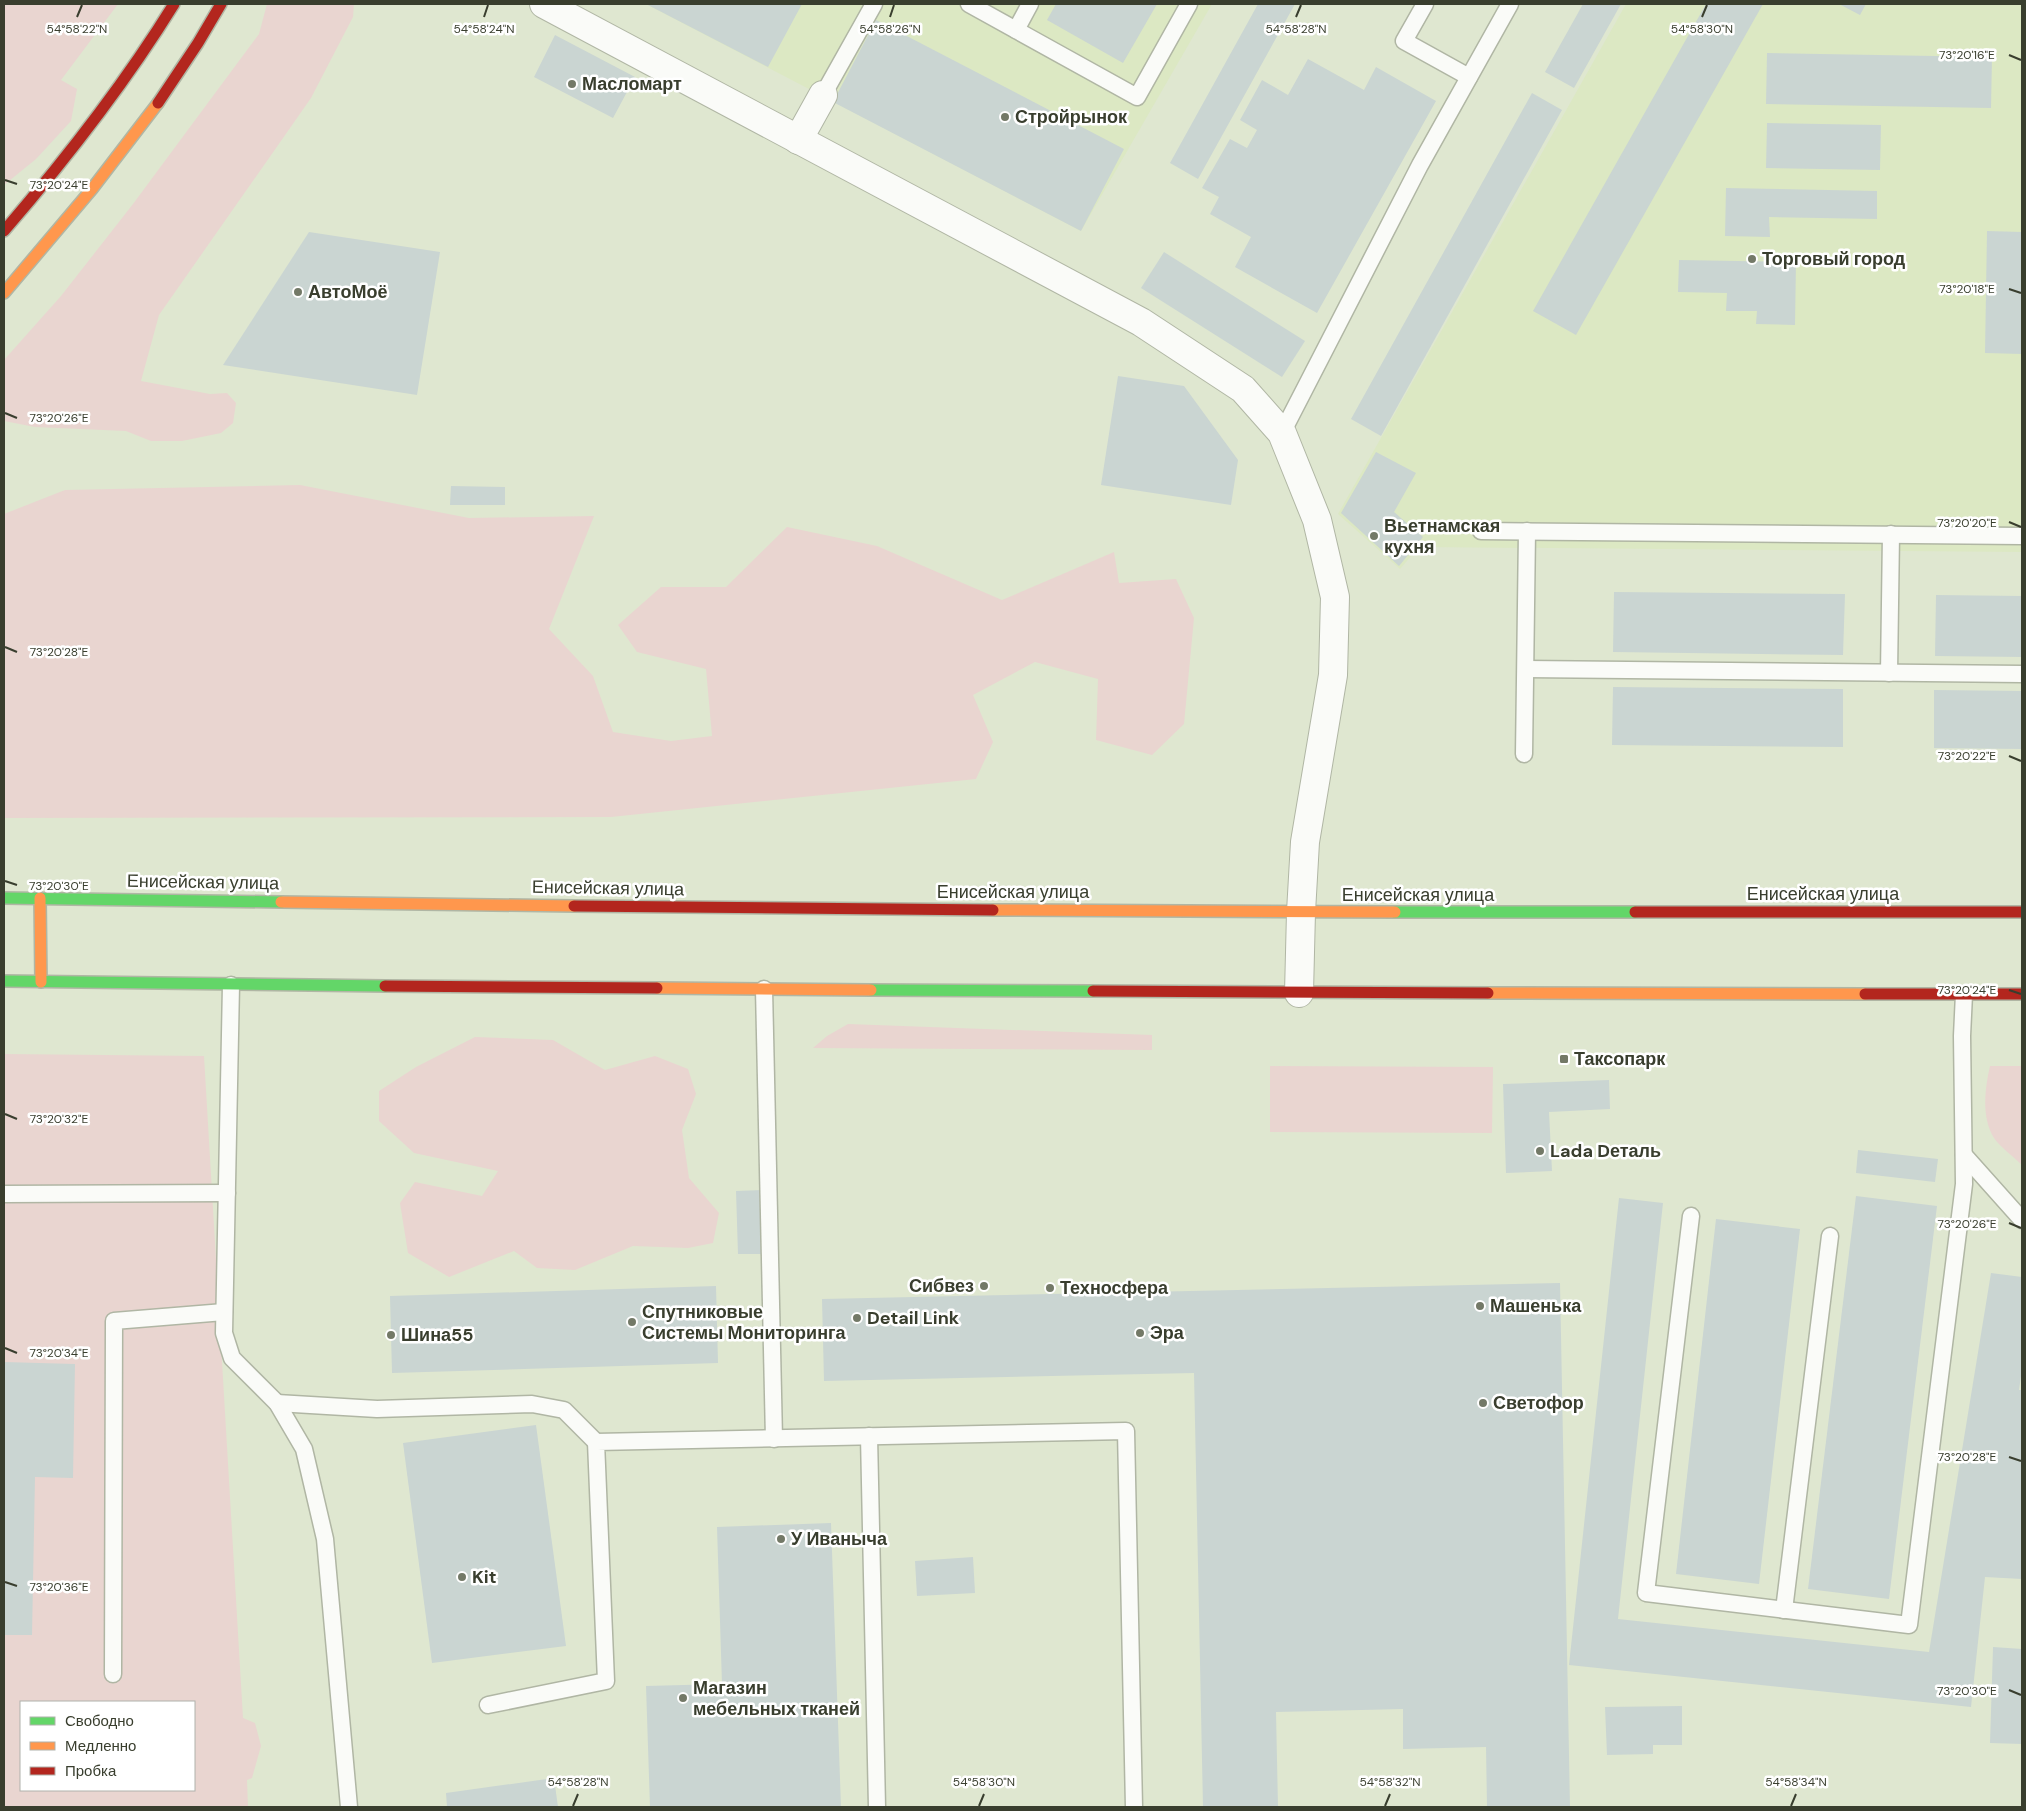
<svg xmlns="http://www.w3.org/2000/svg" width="2026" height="1811" viewBox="0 0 2026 1811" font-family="'DM Sans',sans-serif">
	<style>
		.built { fill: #dce8c3 }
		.green { fill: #e9d5d0; fill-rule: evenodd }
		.building { fill: #cad5d2 }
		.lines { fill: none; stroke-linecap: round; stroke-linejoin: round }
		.lane-casing { stroke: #b0b6a4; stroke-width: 19 }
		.street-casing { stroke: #b0b6a4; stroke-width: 30 }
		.fast-casing { stroke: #b0b6a4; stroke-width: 14 }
		.slow-casing { stroke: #b0b6a4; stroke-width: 14 }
		.jam-casing { stroke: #b0b6a4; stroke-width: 14 }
		.lane { stroke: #fafbf8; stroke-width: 16 }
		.street { stroke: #fafbf8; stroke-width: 28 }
		.fast { stroke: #63d668; stroke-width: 11 }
		.slow { stroke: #ff974d; stroke-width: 11 }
		.jam { stroke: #b3261e; stroke-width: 11 }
		.ticks { fill: none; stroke: #393e2e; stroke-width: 2 }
		.poi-dot { fill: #737967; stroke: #fff; stroke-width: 2 }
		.labels { text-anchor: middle; stroke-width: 5; stroke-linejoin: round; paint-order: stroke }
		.poi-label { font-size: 18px; font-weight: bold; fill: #393e2e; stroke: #fff; text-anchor: start }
		.street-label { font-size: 18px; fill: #393e2e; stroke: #fff }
		.ticks-label { font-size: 12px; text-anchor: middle; fill: #393e2e; stroke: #fff; stroke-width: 5; stroke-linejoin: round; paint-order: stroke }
	</style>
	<rect width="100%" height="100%" fill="#dfe7d0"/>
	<g class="built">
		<polygon points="646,4 1212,4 1081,231"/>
		<polygon points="1626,4 2022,4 2022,552 1419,547 1400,569 1338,514"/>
	</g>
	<g class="green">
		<polygon points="4,4 118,4 61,80 77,89 71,121 36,159 4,185"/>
		<polygon points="267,4 354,4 353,17 311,98 159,315 141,381 210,394 227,393 236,403 233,423 221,433 182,441 151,441 126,431 35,427 4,421 4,360 61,296 133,204 210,100 259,34"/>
		<polygon points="300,485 469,518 594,516 549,629 593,676 613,732 671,741 712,736 706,669 637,652 618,625 661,587 726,587 787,527 877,546 1002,600 1114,552 1119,583 1176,579 1194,618 1184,724 1152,755 1096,740 1098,679 1035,662 973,695 993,742 976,779 611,817 4,818 4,514 65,490"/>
		<polygon points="848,1024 1152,1035 1152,1050 813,1048 827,1036"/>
		<polygon points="475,1037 553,1040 605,1070 655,1056 688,1069 696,1094 682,1130 689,1178 719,1213 713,1243 688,1248 633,1246 575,1270 537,1268 514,1251 449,1277 408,1253 400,1203 415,1182 482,1196 498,1171 414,1153 379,1121 379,1091 416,1067"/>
		<path d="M 4,1054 L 204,1056 L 243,1718 L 255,1723 L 261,1746 L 252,1778 L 247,1780 L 248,1807 L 4,1807 ZM 21,1702 L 194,1702 L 194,1790 L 21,1790 Z"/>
		<polygon points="1270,1066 1493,1067 1492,1133 1270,1132"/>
		<path d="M 1990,1066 L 2022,1066 L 2022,1165 C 2014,1157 2001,1148 1994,1138 C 1981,1117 1985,1088 1990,1066 Z"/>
	</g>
	<g class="building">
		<polygon points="646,4 802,4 768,67"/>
		<polygon points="1056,4 1157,4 1123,63 1047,20"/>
		<polygon points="1258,4 1295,4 1198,179 1170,163"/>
		<polygon points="1583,4 1621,4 1574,88 1545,72"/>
		<polygon points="1706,4 1763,4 1576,335 1533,311"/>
		<polygon points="1839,4 1866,4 1860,15"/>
		<polygon points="876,20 1124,149 1081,231 833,102"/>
		<polygon points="555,35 635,77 613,118 534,77"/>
		<polygon points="1767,53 1992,57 1991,108 1766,104"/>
		<polygon points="1308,59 1364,90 1376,67 1436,101 1317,313 1235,267 1251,237 1210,214 1219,197 1202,188 1230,139 1247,148 1257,130 1240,120 1262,80 1288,95"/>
		<polygon points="1532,93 1562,110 1381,436 1351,419"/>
		<polygon points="1767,123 1881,125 1880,170 1766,168"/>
		<polygon points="1726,188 1877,191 1877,219 1769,217 1770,237 1725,236"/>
		<polygon points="1987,231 2022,232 2022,354 1985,353"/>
		<polygon points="309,232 440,252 417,395 223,365"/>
		<polygon points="1164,252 1305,341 1282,377 1141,288"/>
		<polygon points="1679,260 1796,262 1795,325 1756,324 1757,311 1726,311 1727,293 1678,292"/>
		<polygon points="1118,376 1184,386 1238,460 1231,505 1101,485"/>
		<polygon points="1376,452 1416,473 1394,512 1423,537 1399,566 1341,513"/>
		<polygon points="451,486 505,487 505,505 450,505"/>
		<polygon points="1614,592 1845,594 1843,655 1613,652"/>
		<polygon points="1936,595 2022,596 2022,657 1935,656"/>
		<polygon points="1613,687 1843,689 1843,747 1612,745"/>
		<polygon points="1934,690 2022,691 2022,749 1934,748"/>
		<polygon points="1609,1080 1610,1109 1549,1112 1552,1171 1506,1173 1503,1084"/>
		<polygon points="1858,1150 1938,1159 1935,1182 1856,1173"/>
		<polygon points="763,1190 765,1254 738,1254 736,1191"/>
		<polygon points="1856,1196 1937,1206 1889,1599 1808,1589"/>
		<polygon points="1619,1198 1663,1203 1618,1619 1929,1652 1991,1273 2022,1277 2022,1369 2019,1390 2022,1390 2022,1579 1985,1577 1971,1707 1569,1665"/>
		<polygon points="1716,1219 1800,1229 1759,1584 1676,1574"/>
		<polygon points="1560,1283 1570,1807 1487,1807 1486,1747 1403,1749 1403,1709 1276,1712 1278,1807 1203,1807 1194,1373 824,1381 822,1299"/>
		<polygon points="716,1286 718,1363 392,1373 390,1296"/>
		<polygon points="4,1362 75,1364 73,1478 35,1477 32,1635 4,1635"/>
		<polygon points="536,1425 566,1646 432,1663 403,1443"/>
		<polygon points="831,1523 841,1807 650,1807 646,1686 722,1684 717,1527"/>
		<polygon points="973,1557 975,1593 917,1596 915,1561"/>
		<polygon points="1993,1647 2022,1649 2022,1744 1990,1743"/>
		<polygon points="1682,1706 1682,1745 1653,1745 1653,1754 1607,1755 1605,1707"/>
		<polygon points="554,1778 558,1807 447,1807 446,1793"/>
	</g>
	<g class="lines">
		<g class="lane-casing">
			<g id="lane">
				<polyline points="969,4 1137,97 1189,4"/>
				<polyline points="1425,4 1404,41 1469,77"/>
				<polyline points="1016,30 1030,4"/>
				<polyline points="823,95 874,4"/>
				<polyline points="1282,433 1420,165 1510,4"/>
				<polyline points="1481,531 2022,536"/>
				<polyline points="1526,669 2022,674"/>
				<polyline points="1889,673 1891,534"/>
				<polyline points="1524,754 1527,531"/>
				<polyline points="231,985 224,1333 232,1358 277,1403 304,1449 325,1539 349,1807"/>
				<polyline points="764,989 774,1439"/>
				<polyline points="1964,1155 2022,1220"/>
				<polyline points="4,1194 227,1193"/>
				<polyline points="1691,1216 1646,1593 1909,1625 1964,1184 1962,1036 1964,994"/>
				<polyline points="277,1403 377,1409 532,1404 564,1410 596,1442"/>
				<polyline points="869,1436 877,1807"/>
				<polyline points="1784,1610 1830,1236"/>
				<polyline points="113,1674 114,1321 224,1312"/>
				<polyline points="488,1705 606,1681 596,1442 1126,1431 1134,1807"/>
			</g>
		</g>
		<g class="street-casing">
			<g id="street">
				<polyline points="544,4 1141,322 1243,389 1282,433 1317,520 1335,597 1333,675 1305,842 1301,912 1299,993"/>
				<polyline points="798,140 823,95"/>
			</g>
		</g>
		<g class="fast-casing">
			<g id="fast">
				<polyline points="4,898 281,902"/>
				<polyline points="1395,912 1635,912"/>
				<polyline points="4,981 385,986"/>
				<polyline points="871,990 1093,991"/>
			</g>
		</g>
		<g class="slow-casing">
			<g id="slow">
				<polyline points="4,293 92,189 158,103"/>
				<polyline points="40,898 41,982"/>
				<polyline points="281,902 574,906"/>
				<polyline points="993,910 1395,912"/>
				<polyline points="657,988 871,990"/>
				<polyline points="1488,993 1865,994"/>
			</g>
		</g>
		<g class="jam-casing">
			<g id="jam">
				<polyline points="158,103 198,43 221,4"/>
				<path d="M 4,231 C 66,159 124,85 174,4"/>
				<polyline points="574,906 993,910"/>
				<polyline points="1635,912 2022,912"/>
				<polyline points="385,986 657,988"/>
				<polyline points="1093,991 1488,993"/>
				<polyline points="1865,994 2022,994"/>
			</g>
		</g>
		<use href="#lane" class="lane"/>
		<use href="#street" class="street"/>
		<use href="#fast" class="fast"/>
		<use href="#slow" class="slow"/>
		<use href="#jam" class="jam"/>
	</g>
	<path class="ticks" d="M 77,17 L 82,5M 484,17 L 488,5M 890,17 L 894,5M 1296,17 L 1301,5M 1702,17 L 1707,5M 2009,55 L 2021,60M 5,180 L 17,184M 2009,289 L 2021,293M 5,413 L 17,418M 2009,522 L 2021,527M 5,647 L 17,652M 2009,756 L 2021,761M 5,881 L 17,885M 2009,990 L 2021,994M 5,1114 L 17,1119M 2009,1223 L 2021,1228M 5,1348 L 17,1353M 2009,1457 L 2021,1461M 5,1582 L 17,1586M 2009,1690 L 2021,1695M 573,1806 L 578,1794M 979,1806 L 984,1794M 1385,1806 L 1390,1794M 1791,1806 L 1796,1794"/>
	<g class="poi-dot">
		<circle cx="572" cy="84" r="5"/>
		<circle cx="1005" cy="117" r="5"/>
		<circle cx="1752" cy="259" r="5"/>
		<circle cx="298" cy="292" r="5"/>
		<circle cx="1374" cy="536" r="5"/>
		<rect x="1559" y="1054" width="10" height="10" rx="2.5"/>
		<circle cx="1540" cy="1151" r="5"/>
		<circle cx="984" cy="1286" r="5"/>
		<circle cx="1050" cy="1288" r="5"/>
		<circle cx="1480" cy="1306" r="5"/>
		<circle cx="857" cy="1318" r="5"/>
		<circle cx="632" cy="1322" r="5"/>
		<circle cx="1140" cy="1333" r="5"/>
		<circle cx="391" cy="1335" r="5"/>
		<circle cx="1483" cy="1403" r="5"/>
		<circle cx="781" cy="1539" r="5"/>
		<circle cx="462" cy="1577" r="5"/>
		<circle cx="683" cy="1698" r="5"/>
	</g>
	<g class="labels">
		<g class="poi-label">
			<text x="582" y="90">Масломарт</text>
			<text x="1015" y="123">Стройрынок</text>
			<text x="1762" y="265">Торговый город</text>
			<text x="308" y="298">АвтоМоё</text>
			<text x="1384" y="532">Вьетнамская<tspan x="1384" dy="21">кухня</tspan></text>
			<text x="1574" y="1065">Таксопарк</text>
			<text x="1550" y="1157">Lada Dеталь</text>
			<text x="974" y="1292" text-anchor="end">Сибвез</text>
			<text x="1060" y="1294">Техносфера</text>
			<text x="1490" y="1312">Машенька</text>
			<text x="642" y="1318">Спутниковые<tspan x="642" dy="21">Системы Мониторинга</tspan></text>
			<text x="867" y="1324">Detail Link</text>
			<text x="1150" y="1339">Эра</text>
			<text x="401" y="1341">Шина55</text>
			<text x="1493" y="1409">Светофор</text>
			<text x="791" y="1545">У Иваныча</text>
			<text x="472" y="1583">Kit</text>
			<text x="693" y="1694">Магазин<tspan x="693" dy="21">мебельных тканей</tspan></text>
		</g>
		<g class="street-label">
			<text transform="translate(203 882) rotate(1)" y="6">Енисейская улица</text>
			<text transform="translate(608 888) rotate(1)" y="6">Енисейская улица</text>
			<text x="1013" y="898">Енисейская улица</text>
			<text x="1823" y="900">Енисейская улица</text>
			<text x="1418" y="901">Енисейская улица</text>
		</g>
	</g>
	<g class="ticks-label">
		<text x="890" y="33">54°58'26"N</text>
		<text x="1296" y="33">54°58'28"N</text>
		<text x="77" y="33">54°58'22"N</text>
		<text x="484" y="33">54°58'24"N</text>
		<text x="1702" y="33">54°58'30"N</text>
		<text x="1967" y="59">73°20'16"E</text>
		<text x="59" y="189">73°20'24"E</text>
		<text x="1967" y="293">73°20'18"E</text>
		<text x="59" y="422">73°20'26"E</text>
		<text x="1967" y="527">73°20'20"E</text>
		<text x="59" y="656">73°20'28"E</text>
		<text x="1967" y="760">73°20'22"E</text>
		<text x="59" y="890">73°20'30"E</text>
		<text x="1967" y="994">73°20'24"E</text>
		<text x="59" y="1123">73°20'32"E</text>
		<text x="1967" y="1228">73°20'26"E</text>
		<text x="59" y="1357">73°20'34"E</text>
		<text x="1967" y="1461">73°20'28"E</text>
		<text x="59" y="1591">73°20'36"E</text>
		<text x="1967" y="1695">73°20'30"E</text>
		<text x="578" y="1786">54°58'28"N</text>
		<text x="984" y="1786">54°58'30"N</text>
		<text x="1390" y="1786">54°58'32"N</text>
		<text x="1796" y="1786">54°58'34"N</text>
	</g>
	<rect width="2026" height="1811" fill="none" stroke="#393e2e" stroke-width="10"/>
	<rect x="20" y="1701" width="175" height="90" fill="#ffffff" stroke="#b0b2ab"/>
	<rect x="30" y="1717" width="25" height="8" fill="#63d668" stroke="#b0b2ab"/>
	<text x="65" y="1726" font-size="15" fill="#393e2e">Свободно</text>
	<rect x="30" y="1742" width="25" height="8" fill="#ff974d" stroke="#b0b2ab"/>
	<text x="65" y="1751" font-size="15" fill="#393e2e">Медленно</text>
	<rect x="30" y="1767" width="25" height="8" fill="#b3261e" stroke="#b0b2ab"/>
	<text x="65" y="1776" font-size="15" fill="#393e2e">Пробка</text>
</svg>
